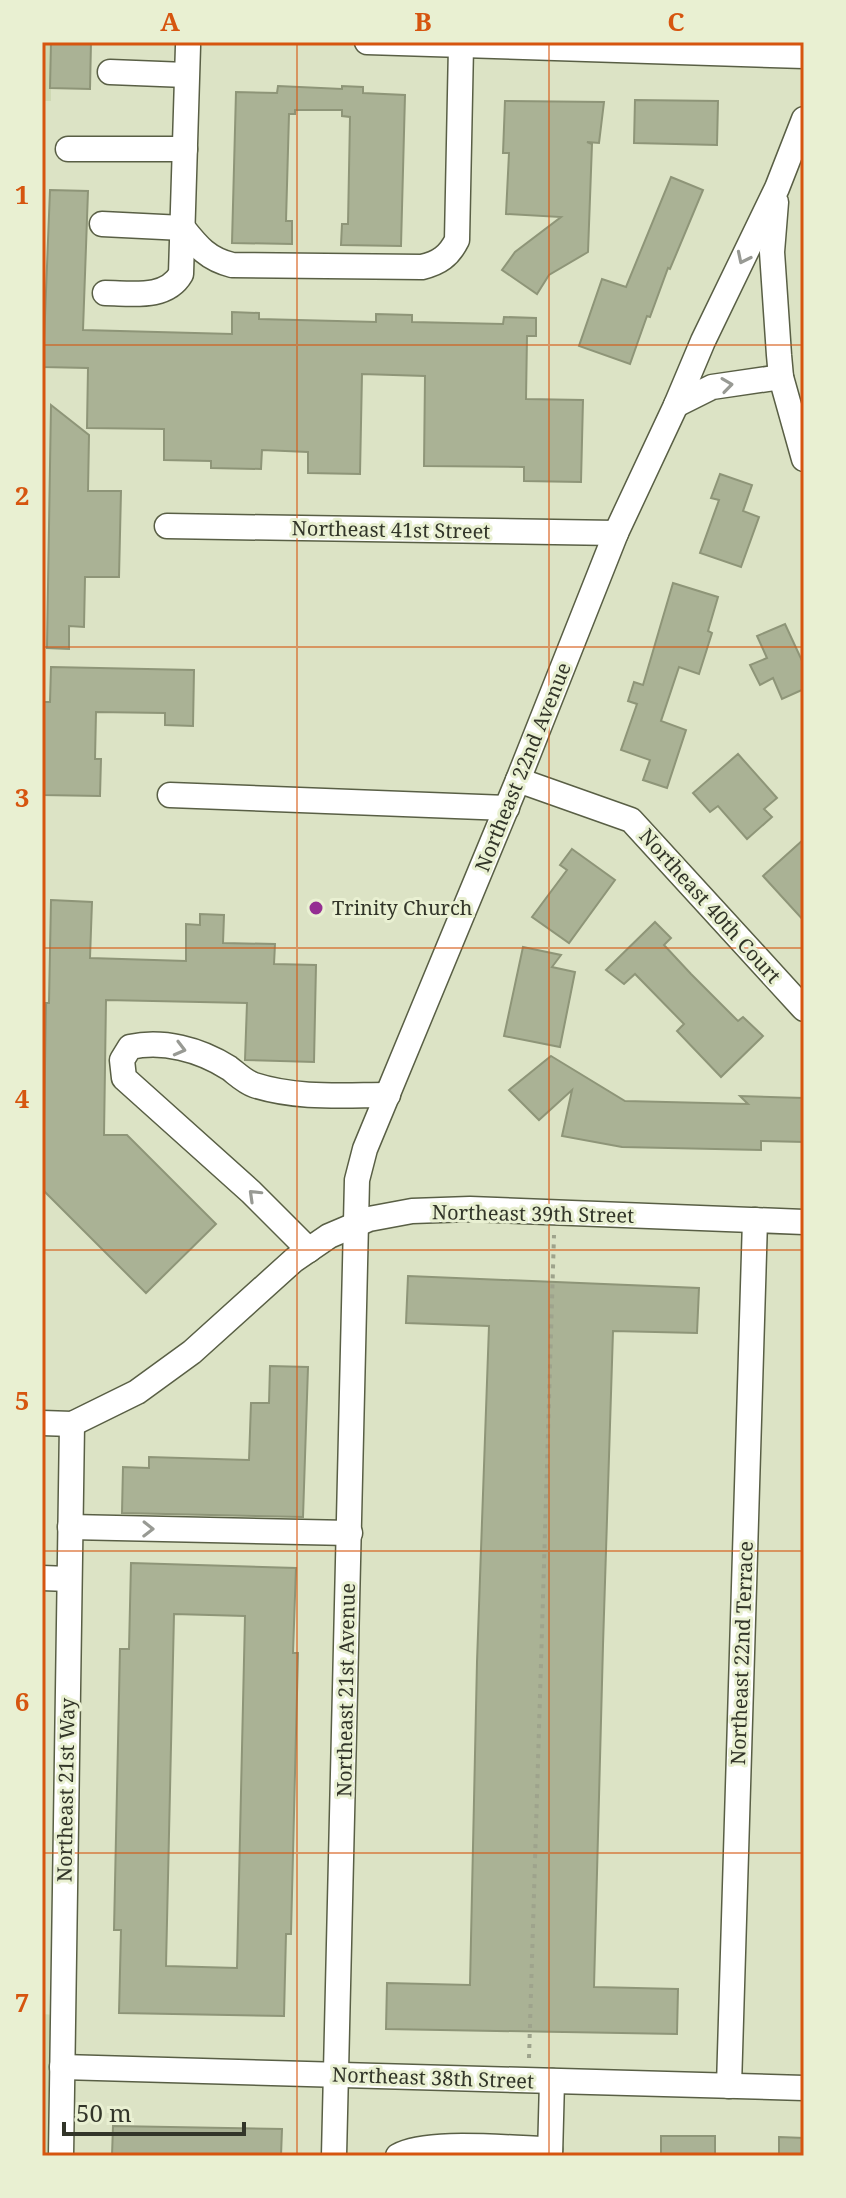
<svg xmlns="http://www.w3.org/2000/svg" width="846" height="2198" viewBox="0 0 846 2198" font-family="'Noto Serif',serif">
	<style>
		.built { fill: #ced8b2 }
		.building { fill: #aab295; stroke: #8e9578; stroke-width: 2; fill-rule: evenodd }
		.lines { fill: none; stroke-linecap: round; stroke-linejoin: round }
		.minor-casing { stroke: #595f45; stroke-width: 27 }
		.path { stroke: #9ea38c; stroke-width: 4; stroke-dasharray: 4 6; stroke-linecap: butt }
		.minor { stroke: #fff; stroke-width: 24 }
		.oneway { stroke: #989a94 }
		.grid { fill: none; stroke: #d6550f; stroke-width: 2; stroke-opacity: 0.55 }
		.poi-dot { fill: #942e92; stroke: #e9f0d2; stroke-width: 3 }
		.labels { text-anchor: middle; stroke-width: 6; stroke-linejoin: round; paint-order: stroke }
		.street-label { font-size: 20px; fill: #323529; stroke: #e9f0d2 }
		.poi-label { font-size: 20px; fill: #323529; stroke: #e9f0d2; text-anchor: start }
		.neatline { fill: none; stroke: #d6550f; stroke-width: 3 }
		.grid-label { font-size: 26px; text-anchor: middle; font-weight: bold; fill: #d6550f }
	</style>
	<rect width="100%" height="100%" fill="#dce3c5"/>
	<g class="built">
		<rect x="42" y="42" width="9" height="59"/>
		<polygon points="42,2014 55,2015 50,2156 42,2156"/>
	</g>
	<g class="building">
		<polygon points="51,42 91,42 90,89 50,88"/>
		<polygon points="278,86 342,89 342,86 363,87 363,93 405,95 401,246 341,245 342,224 348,224 350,117 342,116 342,110 295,110 295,114 289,114 286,221 292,221 292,244 232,243 236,92 277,93"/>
		<polygon points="635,100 718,101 717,145 634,143"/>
		<polygon points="505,101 604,102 599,143 587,142 592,144 588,252 549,275 537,294 502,270 515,252 561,217 506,214 509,153 503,153"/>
		<polygon points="671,177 703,190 670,269 668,268 650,317 647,316 630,364 579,346 602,279 626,287"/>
		<polygon points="50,190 88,191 83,330 232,334 232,312 259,313 259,319 376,322 376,314 412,315 412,322 503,324 504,317 536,318 536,336 527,336 526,399 583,400 581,482 524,481 524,467 424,466 425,376 362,374 360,474 308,473 308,452 262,450 261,469 211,468 211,461 164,460 164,429 87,428 88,368 43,367"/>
		<polygon points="51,405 89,435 88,491 121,491 119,577 85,577 84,627 69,626 69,649 47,648"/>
		<polygon points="720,474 752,485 743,511 759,517 741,567 700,553 719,500 711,498"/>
		<polygon points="673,583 718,597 708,631 712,633 699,674 679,667 661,721 686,730 667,788 643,780 650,760 621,750 637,704 628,701 634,682 643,685"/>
		<polygon points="785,624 804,665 804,689 782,699 773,678 760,685 750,665 767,658 757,636"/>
		<polygon points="51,667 194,670 193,726 165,725 165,713 96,712 95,759 101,759 100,796 42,795 44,702 50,702"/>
		<polygon points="738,754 777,798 764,809 772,817 747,839 718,806 710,812 693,793"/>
		<polygon points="804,839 804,921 763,876"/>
		<polygon points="572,849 615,880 569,943 532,917 567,870 560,865"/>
		<polygon points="51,900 92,902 90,958 186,961 186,924 200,925 200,914 224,915 223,943 275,944 274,964 316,965 314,1062 245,1060 247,1003 106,1000 104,1135 127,1135 216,1224 146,1293 43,1190 46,1003 49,1003"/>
		<polygon points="655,922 671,938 664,945 691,974 738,1021 743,1017 763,1036 721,1077 677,1031 684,1024 635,974 624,984 606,970"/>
		<polygon points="523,947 561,955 552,967 575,972 560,1047 504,1036"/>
		<polygon points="551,1056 625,1101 748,1104 740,1096 804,1098 804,1142 761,1141 761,1150 622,1147 562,1136 572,1090 539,1120 509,1090"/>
		<polygon points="408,1276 699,1288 697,1333 613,1331 603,1645 594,1987 678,1989 677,2034 386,2029 387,1983 470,1985 477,1662 489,1326 406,1323"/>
		<polygon points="270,1366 308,1367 303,1517 122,1513 123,1467 149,1468 149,1457 249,1460 251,1403 269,1403"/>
		<path d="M 131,1563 L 296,1568 L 293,1653 L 298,1653 L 291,1934 L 286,1934 L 284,2016 L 119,2013 L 121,1930 L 114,1930 L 120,1649 L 129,1649 ZM 174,1614 L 245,1616 L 237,1968 L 166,1966 Z"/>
		<polygon points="113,2126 282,2129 281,2156 112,2156"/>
		<rect x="661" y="2136" width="54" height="20"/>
		<polygon points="779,2137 804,2138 804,2156 779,2156"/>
	</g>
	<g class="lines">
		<g class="minor-casing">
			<g id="minor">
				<polyline points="367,42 804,56"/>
				<polyline points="110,72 186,75"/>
				<polyline points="68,149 185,149"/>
				<polyline points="776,202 772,252 779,355 781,377 804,459"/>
				<path d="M 102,224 L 183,228 C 198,247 208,259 232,265 L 422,267 C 439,263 449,256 457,240 L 461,46"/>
				<path d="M 105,293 C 131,293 166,300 181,274 L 188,46"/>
				<polyline points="676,405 712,387 781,377"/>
				<polyline points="167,526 616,533"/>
				<polyline points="518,780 631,820 804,1009"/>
				<polyline points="170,795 507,808"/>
				<path d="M 309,1250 L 251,1192 L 124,1078 L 122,1060 L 130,1047 C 163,1040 199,1049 229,1068 C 237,1074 245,1082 254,1085 C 297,1099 344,1095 388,1095"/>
				<polyline points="42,1423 72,1424 137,1392 192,1352 294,1260 329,1236 369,1219 412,1211 470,1209 804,1222"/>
				<polyline points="70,1527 350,1533"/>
				<polyline points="42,1578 69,1579"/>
				<polyline points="62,2067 804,2088"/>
				<polyline points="729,2086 755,1220"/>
				<polyline points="61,2156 72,1424"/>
				<polyline points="334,2156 357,1180 365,1149 518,780 616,533 676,405 703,341 777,188 804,119"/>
				<path d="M 398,2156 C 428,2139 513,2149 550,2149"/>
				<polyline points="550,2156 552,2081"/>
			</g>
		</g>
		<polyline class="path" points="529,2058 554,1235"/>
		<use href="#minor" class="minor"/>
	</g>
	<defs><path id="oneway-chevron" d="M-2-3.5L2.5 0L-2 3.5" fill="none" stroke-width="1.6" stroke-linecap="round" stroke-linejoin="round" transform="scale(2)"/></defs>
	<g class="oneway">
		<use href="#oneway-chevron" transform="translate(743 258) rotate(116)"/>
		<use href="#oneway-chevron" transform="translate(727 385) rotate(-8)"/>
		<use href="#oneway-chevron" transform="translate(180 1049) rotate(15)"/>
		<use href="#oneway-chevron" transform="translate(254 1195) rotate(-136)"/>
		<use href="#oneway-chevron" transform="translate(148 1529) rotate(1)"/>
	</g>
	<path class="grid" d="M 297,42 L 297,2156M 549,42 L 549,2156M 42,345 L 804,345M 42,647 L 804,647M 42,948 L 804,948M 42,1250 L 804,1250M 42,1551 L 804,1551M 42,1853 L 804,1853"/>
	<circle class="poi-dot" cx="316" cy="908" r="8"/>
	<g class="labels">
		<g class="street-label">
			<text transform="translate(391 530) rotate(1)" y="7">Northeast 41st Street</text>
			<text transform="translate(523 767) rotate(-68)" y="7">Northeast 22nd Avenue</text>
			<text transform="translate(710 906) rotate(48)" y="7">Northeast 40th Court</text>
			<text transform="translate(533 1214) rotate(1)" y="7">Northeast 39th Street</text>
			<text transform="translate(742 1653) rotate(-88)" y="7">Northeast 22nd Terrace</text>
			<text transform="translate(346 1690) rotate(-89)" y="7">Northeast 21st Avenue</text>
			<text transform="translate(66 1790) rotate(-89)" y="7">Northeast 21st Way</text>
			<text transform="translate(433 2078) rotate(2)" y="7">Northeast 38th Street</text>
		</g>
		<g class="poi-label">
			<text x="332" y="915">Trinity Church</text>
		</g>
	</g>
	<rect width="846" height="2198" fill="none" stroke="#e9f0d2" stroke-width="88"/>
	<path d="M64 2122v12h180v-12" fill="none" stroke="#323529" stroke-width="4"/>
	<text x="76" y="2122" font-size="24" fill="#323529" stroke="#e9f0d2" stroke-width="6" paint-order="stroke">50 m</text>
	<rect x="44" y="44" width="758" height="2110" class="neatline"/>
	<g class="grid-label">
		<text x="170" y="31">A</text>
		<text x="423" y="31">B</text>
		<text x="676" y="31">C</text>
		<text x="22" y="204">1</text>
		<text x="22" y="505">2</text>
		<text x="22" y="807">3</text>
		<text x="22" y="1108">4</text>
		<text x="22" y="1410">5</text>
		<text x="22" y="1711">6</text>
		<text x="22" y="2012">7</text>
	</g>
</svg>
